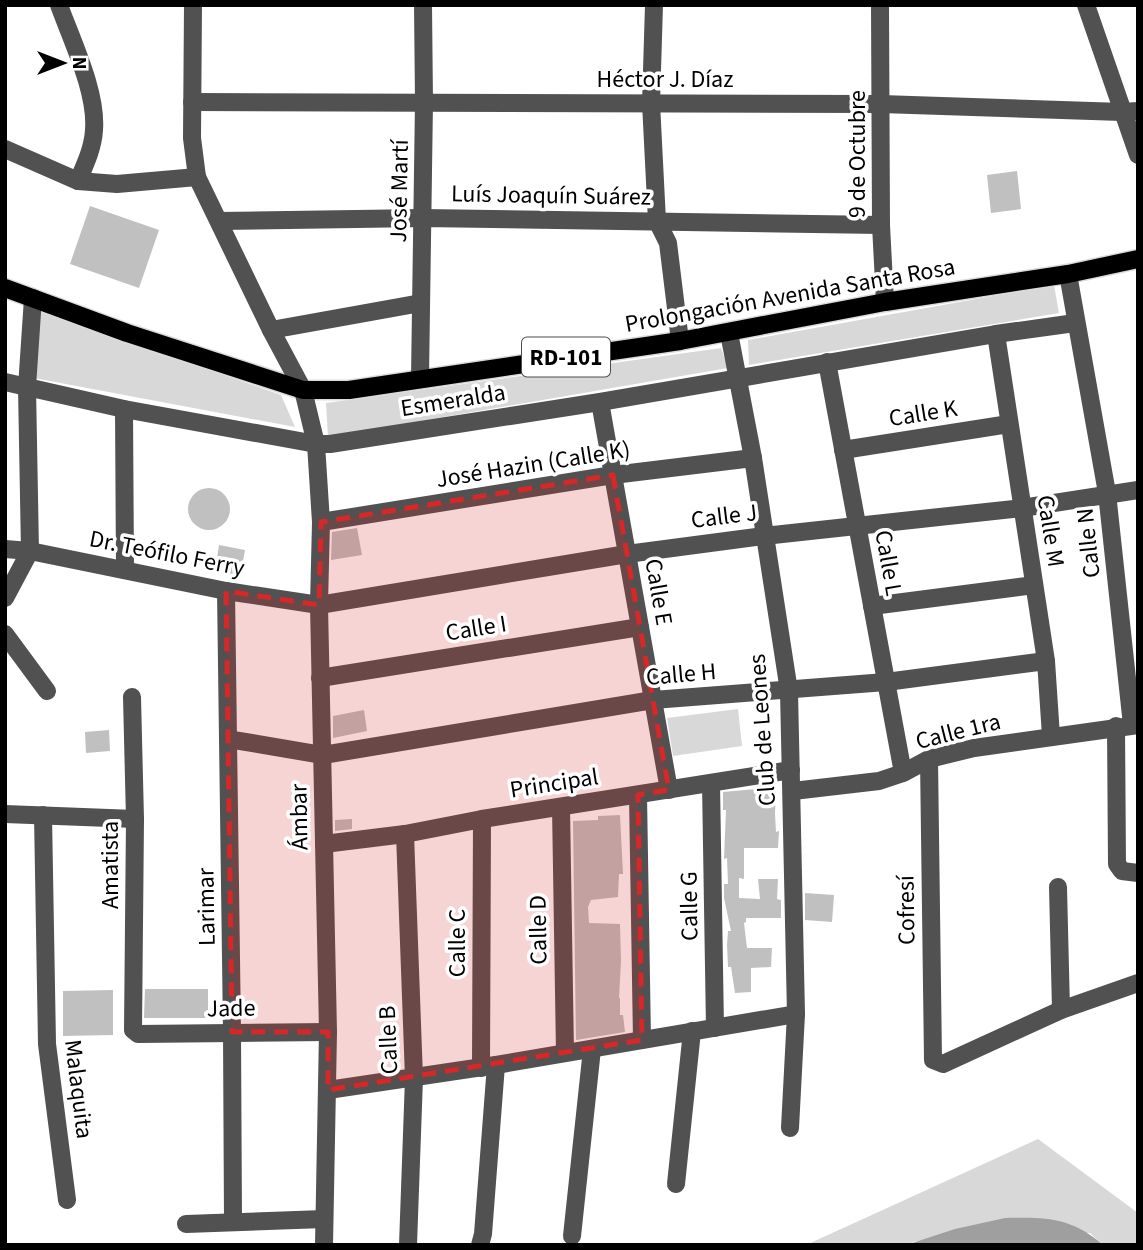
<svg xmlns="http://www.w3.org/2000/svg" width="1143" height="1250" viewBox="0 0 1143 1250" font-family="'Source Sans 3',sans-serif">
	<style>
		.green { fill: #d8d8d8 }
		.water { fill: #9f9f9f }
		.building { fill: #c0c0c0 }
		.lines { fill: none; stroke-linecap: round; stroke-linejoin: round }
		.major-casing { stroke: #dbdbdb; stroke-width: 21 }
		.minor { stroke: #515151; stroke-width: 18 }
		.major { stroke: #000; stroke-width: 18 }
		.marked { fill: #d62828; fill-opacity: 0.2; stroke: #d62828; stroke-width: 5; stroke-dasharray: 14 9; stroke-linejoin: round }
		.labels { text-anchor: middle; stroke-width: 7; stroke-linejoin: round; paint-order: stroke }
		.shield { fill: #fff; stroke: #4c4c4c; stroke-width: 2 }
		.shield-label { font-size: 23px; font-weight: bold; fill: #000 }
		.street-label { font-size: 24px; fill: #000; stroke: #fff }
	</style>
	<rect width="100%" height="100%" fill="#fff"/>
	<g class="green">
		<polygon points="1054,285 1059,313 749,365 748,340"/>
		<polygon points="38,309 281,395 295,427 34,378"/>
		<polygon points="721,348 728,368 328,437 326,403"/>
		<polygon points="738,709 742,746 673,756 667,718"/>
		<polygon points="1038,1139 1138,1213 1138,1245 1103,1245 1090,1233 916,1241 906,1245 806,1245"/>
	</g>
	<path class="water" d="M 1005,1218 C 1046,1217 1071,1217 1103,1245 L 906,1245 L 955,1229 Z"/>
	<g class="building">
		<polygon points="1017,171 1021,209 991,213 987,175"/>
		<polygon points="90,206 159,230 139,288 70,264"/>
		<circle cx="209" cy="509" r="21"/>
		<polygon points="357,528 362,555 331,560 332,532"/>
		<polygon points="219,545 245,550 240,577 205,571 208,557 217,558"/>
		<polygon points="364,710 367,731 333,738 333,716"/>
		<polygon points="109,730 110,751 86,753 85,732"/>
		<polygon points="776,787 775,814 776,832 779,831 778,848 744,848 744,879 739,878 739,898 760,899 758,879 778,879 777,899 781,900 781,918 746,918 746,922 744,923 747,948 772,948 771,967 751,968 751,992 735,993 731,967 728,967 727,945 728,931 731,931 724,898 724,884 728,884 727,858 724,859 726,810 723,810 723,792"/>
		<polygon points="620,815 623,874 619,874 618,897 591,900 588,907 589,923 620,924 621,961 619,998 620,998 620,1015 623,1015 625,1032 576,1040 573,821 598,820 598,816"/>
		<polygon points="352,819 352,829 335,831 335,820"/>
		<polygon points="805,893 834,895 832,922 805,920"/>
		<polygon points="145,989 208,989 208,1018 144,1018"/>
		<polygon points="113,990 113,1035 63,1036 63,991"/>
	</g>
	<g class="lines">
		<g class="major-casing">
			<polyline id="major" points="5,288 127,333 303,390 349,390 680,341 885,302 1068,274 1138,259"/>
		</g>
		<g class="minor">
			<path d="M 59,5 C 72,41 97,92 94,130 C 93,148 85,165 78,181"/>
			<polyline points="193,5 192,138 197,177 271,330 303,390 316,444 321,522 319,605 328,1032 324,1245"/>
			<polyline points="654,5 651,103 657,221 668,243 680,341"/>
			<polyline points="880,5 881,225 885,302"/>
			<polyline points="1086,5 1138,155"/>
			<polyline points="192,102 881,104 1122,112 1138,111"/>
			<polyline points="5,149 78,181 117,184 197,177"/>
			<polyline points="220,221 423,218 881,225"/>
			<polyline points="1068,274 1107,493 1132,725"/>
			<polyline points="271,330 421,303"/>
			<polyline points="729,333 753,458 789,691 796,1014 790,1128"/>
			<polyline points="996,334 1046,661 1051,736"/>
			<polyline points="827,362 903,773"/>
			<polyline points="420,378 424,102 423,5"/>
			<polyline points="5,382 124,409 316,444 330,444 600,402 996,334 1075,323"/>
			<polyline points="600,402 669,790"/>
			<polyline points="124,409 125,570"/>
			<polyline points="843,450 1009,424"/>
			<polyline points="321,522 613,475 753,458"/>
			<polyline points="5,549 30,551 226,591 319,605 627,554 764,536 1022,508 1138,490"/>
			<polyline points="226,591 232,1032 233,1222"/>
			<polyline points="5,598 30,551 27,387 33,298"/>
			<polyline points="872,606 1034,585"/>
			<polyline points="5,634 47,691"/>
			<polyline points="320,678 640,627"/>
			<polyline points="132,697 135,819 133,1030 138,1034 328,1032"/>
			<polyline points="1116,726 1117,864 1122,871 1138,873"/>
			<polyline points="228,739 323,755 653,700 886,682 1046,661"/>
			<polyline points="929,759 933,1060 943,1064 1061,1010 1138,983"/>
			<polyline points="711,783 715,1028"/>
			<polyline points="793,791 879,781 903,773 929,759 974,748 1138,725"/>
			<polyline points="638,795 642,1040"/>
			<polyline points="561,807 565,1053"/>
			<polyline points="5,814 135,819"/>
			<polyline points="43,815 47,1044 67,1200"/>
			<polyline points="405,834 414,1078 408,1245"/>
			<polyline points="324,844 405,834 482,819 791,770"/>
			<polyline points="1058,887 1061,1010"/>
			<polyline points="481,1068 482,819"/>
			<polyline points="328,1090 496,1065 796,1014"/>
			<polyline points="676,1184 692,1031"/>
			<polyline points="186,1224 324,1219"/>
			<polyline points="572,1236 592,1049"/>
			<polyline points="480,1245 483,1234 496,1065"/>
		</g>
		<use href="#major" class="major"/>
	</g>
	<path class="marked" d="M 613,475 L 669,790 L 638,795 L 642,1040 L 328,1090 L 328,1032 L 232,1032 L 226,591 L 319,605 L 321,522 Z"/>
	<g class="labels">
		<rect class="shield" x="522" y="337.5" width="88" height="39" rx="5"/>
		<g class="shield-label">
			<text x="566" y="365">RD-101</text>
		</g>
		<g class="street-label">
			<text x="665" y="87">Héctor J. Díaz</text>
			<text transform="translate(857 154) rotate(-90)" y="8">9 de Octubre</text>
			<text transform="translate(399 191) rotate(-89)" y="8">José Martí</text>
			<text transform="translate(551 195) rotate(1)" y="8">Luís Joaquín Suárez</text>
			<text transform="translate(790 295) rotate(-10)" y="8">Prolongación Avenida Santa Rosa</text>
			<text transform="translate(453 400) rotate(-9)" y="8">Esmeralda</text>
			<text transform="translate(923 413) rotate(-9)" y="8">Calle K</text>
			<text transform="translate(533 464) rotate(-9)" y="8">José Hazin (Calle K)</text>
			<text transform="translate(724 516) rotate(-7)" y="8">Calle J</text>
			<text transform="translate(1051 531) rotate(81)" y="8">Calle M</text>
			<text transform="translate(1088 543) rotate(-96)" y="8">Calle N</text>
			<text transform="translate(167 553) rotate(11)" y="8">Dr. Teófilo Ferry</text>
			<text transform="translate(889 563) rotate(80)" y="8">Calle L</text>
			<text transform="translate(659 592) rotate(80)" y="8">Calle E</text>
			<text transform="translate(476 628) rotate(-9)" y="8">Calle I</text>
			<text transform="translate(681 674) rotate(-5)" y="8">Calle H</text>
			<text transform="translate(762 730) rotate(-94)" y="8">Club de Leones</text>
			<text transform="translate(958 731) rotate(-14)" y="8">Calle 1ra</text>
			<text transform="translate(554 783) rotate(-9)" y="8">Principal</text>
			<text transform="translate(299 817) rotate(-91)" y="8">Ámbar</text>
			<text transform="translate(110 865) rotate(-90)" y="8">Amatista</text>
			<text transform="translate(689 906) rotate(-91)" y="8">Calle G</text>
			<text transform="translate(206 907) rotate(-91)" y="8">Larimar</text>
			<text transform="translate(906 910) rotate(-91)" y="8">Cofresí</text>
			<text transform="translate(538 930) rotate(-91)" y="8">Calle D</text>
			<text transform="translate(457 943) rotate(-90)" y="8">Calle C</text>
			<text transform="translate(231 1008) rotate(-1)" y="8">Jade</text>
			<text transform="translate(388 1040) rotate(-92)" y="8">Calle B</text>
			<text transform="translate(79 1089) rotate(83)" y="8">Malaquita</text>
		</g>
	</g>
	<rect width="1143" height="1250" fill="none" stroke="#000000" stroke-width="14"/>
	<g transform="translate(63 63) rotate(90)" stroke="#ffffff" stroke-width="5" paint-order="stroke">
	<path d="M0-5L12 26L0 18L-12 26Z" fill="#000000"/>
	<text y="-10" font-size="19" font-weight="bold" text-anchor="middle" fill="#000000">N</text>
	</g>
</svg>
